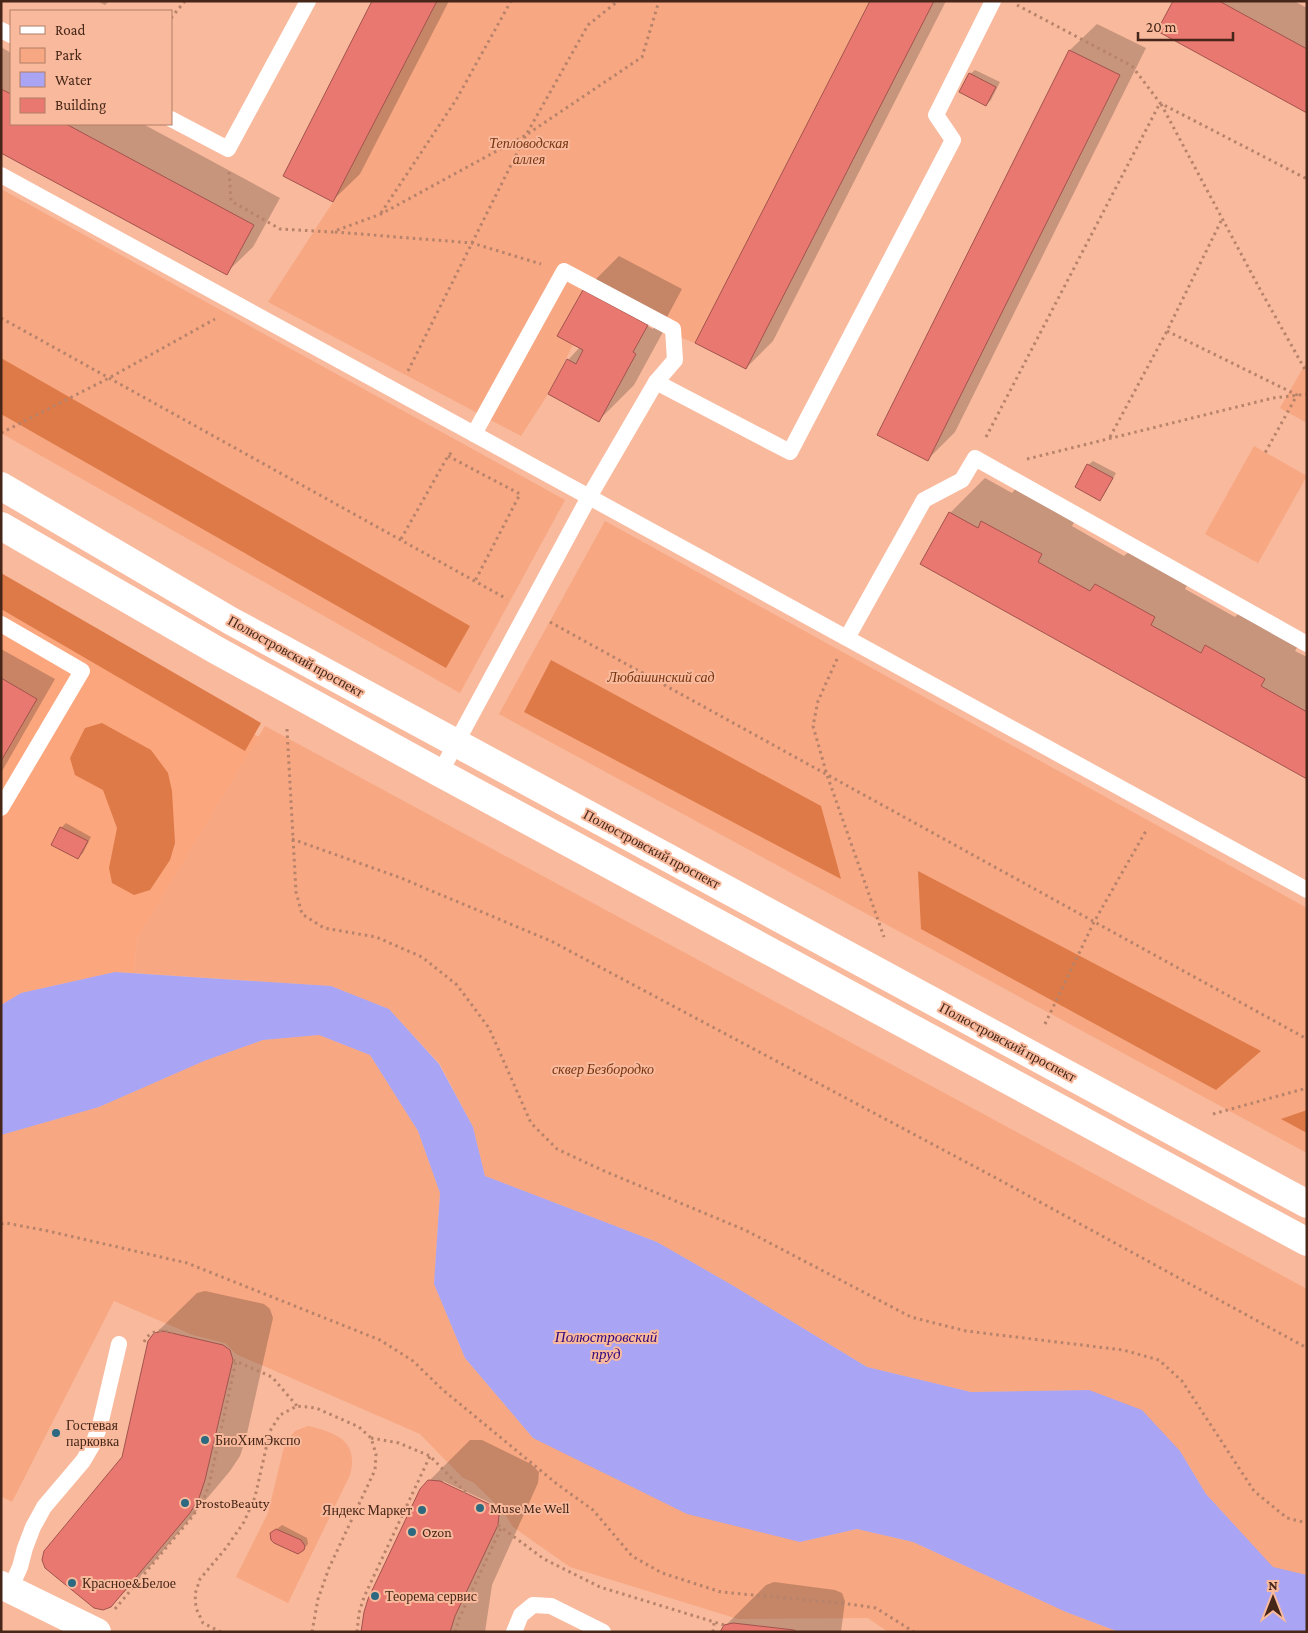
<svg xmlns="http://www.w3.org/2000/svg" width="1308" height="1633" viewBox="0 0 1308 1633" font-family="'Crimson Pro',serif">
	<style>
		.built { fill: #fba67d }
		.green { fill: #f7a781 }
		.forest { fill: #de7a47 }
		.water { fill: #a9a4f3 }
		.shadow { fill: #0003; fill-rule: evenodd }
		.building { fill: #e97970; stroke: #a2534d }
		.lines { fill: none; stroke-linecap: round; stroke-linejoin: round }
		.path { stroke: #b7836b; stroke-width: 3; stroke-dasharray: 2.5 4; stroke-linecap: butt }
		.lane { stroke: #fff; stroke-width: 16 }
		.street { stroke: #fff; stroke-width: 28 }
		.secondary { stroke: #fff; stroke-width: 28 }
		.poi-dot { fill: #2d6a81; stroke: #f9b99c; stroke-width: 2 }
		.labels { text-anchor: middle; stroke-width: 4; stroke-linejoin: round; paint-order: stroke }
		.park-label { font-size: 14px; font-style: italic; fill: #753410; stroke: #f9b99c }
		.street-label { font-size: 14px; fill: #452618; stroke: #f9b99c }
		.poi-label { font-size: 14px; fill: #452618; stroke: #f9b99c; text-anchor: start }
		.water-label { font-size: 15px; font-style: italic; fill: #30067e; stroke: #f9b99c }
	</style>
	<rect width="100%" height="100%" fill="#f9b99c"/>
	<polygon class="built" points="1,590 259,737 137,939 134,973 115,972 21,993 1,1005"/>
	<g class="green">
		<polygon points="437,1 870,1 695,343 648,325 583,290 558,336 573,345 548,394 521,436 268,302 333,202"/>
		<polygon points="1,189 565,500 460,693 1,433"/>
		<polygon points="1307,361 1307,423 1280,408"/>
		<polygon points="1254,446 1307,476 1258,563 1205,534"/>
		<polygon points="605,521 1307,908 1307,1153 499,714"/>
		<polygon points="265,726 1307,1289 1307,1575 1273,1568 1206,1494 1180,1451 1089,1390 971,1392 867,1367 732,1285 657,1242 485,1176 473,1127 440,1064 389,1009 331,986 134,973 137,939"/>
		<polygon points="319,1035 370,1055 418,1131 440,1193 434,1284 465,1358 533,1438 800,1542 857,1529 913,1542 1066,1612 1119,1632 888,1632 868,1618 738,1619 570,1567 513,1527 503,1511 473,1482 463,1478 420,1434 236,1354 225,1343 193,1335 114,1301 12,1502 1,1496 1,1135 99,1107 204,1061 263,1040"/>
		<path d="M 308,1426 C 337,1433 359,1441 350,1475 L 288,1603 L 236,1577 L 268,1513 L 285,1443 L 295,1431 Z"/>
	</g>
	<g class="forest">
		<polygon points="1,358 470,626 446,668 1,414"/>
		<polygon points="1,573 261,723 245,751 1,609"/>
		<polygon points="551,660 821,806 841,879 524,712"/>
		<polygon points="102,723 151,750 168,773 172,791 175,843 170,860 150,890 134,895 112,883 109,868 117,828 103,790 75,775 70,758 85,728"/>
		<polygon points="918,871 1261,1051 1216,1090 921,929"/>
		<polygon points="1307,1110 1307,1133 1281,1119"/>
	</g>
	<polygon class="water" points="115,972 331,986 389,1009 439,1064 473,1127 485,1176 657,1242 732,1285 867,1367 971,1392 1089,1390 1142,1410 1180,1451 1206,1494 1273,1567 1307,1575 1307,1632 1119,1632 1066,1612 913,1542 857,1529 800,1542 687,1514 533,1438 465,1358 434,1284 440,1193 418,1131 370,1055 319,1035 263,1040 204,1061 99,1107 1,1135 1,1005 21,993"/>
	<g class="shadow">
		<polygon points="97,1 109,1 105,5"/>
		<polygon points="374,1 449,1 360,174 333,200"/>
		<polygon points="871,1 946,1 773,341 746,368"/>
		<polygon points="1175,1 1294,1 1307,8 1307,112"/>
		<polygon points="1097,24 1146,48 955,432 928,459 878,434 1070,50"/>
		<polygon points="1,47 11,53 11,124 143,124 280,198 253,247 226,273 1,152"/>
		<polygon points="975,70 1000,82 991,100 986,105 970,74"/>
		<path d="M 619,256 L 682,289 L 667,317 L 670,319 L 634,385 L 599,420 L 568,360 L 580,347 L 584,291 ZM 594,297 L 654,327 L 653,329 Z"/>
		<polygon points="1093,461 1116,473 1104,495 1100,500 1088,465"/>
		<polygon points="985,478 1012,493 1017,487 1076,519 1072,526 1124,556 1131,550 1189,582 1185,589 1235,617 1241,611 1299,644 1295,651 1307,657 1307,778 950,513"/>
		<polygon points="1,649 55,679 1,773"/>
		<polygon points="66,823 91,837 83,853 78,858 61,828"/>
		<polygon points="205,1291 264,1304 270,1309 273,1318 246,1438 240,1456 230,1471 152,1564 111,1606 123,1458 155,1334 197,1293"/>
		<path d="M 470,1440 L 482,1440 L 531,1464 L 539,1472 L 538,1483 L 492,1585 L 485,1632 L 363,1632 L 421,1489 ZM 443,1481 L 497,1506 L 496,1508 L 443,1484 Z"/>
		<polygon points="282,1525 307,1538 308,1544 303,1549 272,1533"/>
		<polygon points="774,1582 835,1590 842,1593 845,1601 841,1632 721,1632 725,1626 766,1585"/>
	</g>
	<g class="building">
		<polygon points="372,1 437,1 333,202 283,176"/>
		<polygon points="870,1 934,1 746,369 695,343"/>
		<polygon points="1173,1 1219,1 1307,49 1307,113 1157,31"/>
		<polygon points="1069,50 1120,75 928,461 877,435"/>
		<polygon points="969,73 996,87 986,106 959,92"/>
		<polygon points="1,89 11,94 11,124 66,124 254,225 227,275 1,153"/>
		<polygon points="583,290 648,325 633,352 636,354 599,422 548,394 567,359 576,364 583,350 557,336"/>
		<polygon points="1087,464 1113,478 1100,501 1075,487"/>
		<polygon points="949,512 978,528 981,521 1042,554 1038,562 1090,591 1095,584 1155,617 1151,625 1201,653 1205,645 1265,679 1261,686 1307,712 1307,779 920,564"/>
		<polygon points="1,678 37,699 1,761"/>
		<polygon points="60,827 88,841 78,859 51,845"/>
		<polygon points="163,1331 223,1345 230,1350 233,1360 205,1480 199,1498 190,1513 111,1607 103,1610 94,1608 45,1568 42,1560 44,1551 122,1457 148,1341 154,1333"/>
		<polygon points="428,1480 440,1481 491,1505 499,1514 498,1525 455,1616 450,1632 361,1632 364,1612 368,1599 420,1489"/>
		<polygon points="276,1529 301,1540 305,1546 304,1550 298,1554 274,1543 271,1540 270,1533"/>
		<polygon points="733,1623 794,1630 797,1632 720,1632 724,1625"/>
	</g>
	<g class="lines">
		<g class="path">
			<polyline points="1017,5 1132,66 1160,103 1307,179"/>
			<polyline points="171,18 185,1"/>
			<polyline points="1161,104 1262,293 1307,373"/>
			<polyline points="229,172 231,201 280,229 332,232 381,214 526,135 642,57 659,1"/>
			<polyline points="381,213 456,100 511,1"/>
			<polyline points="335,232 472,243 541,264"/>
			<polyline points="1,318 507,599"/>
			<polyline points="1167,331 1297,395 1265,453"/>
			<polyline points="408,371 526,135 588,25 618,1"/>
			<polyline points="1,433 109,378 215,319"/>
			<polyline points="986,437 1160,103"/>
			<polyline points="1110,437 1167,331 1222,219"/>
			<polyline points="448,456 520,494 475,581"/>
			<polyline points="1027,459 1273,398 1307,394"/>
			<polyline points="401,539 448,456 454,450"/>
			<polyline points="550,622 1307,1039"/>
			<polyline points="837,659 818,701 813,726 827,775 884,937"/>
			<polyline points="287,729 296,892 302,914 324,928 376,937 422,957 457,985 489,1028 531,1123 557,1149 602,1170 747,1231 911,1317 966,1331 1123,1350 1159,1360 1182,1381 1254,1491 1287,1518 1307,1523"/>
			<polyline points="292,839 401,878 551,941 996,1178 1307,1348"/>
			<polyline points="1045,1024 1094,922 1147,829"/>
			<polyline points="1213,1114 1307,1088"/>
			<polyline points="1,1224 6,1223 48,1231 187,1263 380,1340 413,1361 443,1390 557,1484 593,1510 632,1556 662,1573 721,1592 849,1604 876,1608 914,1632"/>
			<path d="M 144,1342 C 150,1330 161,1329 173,1333"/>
			<polyline points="233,1360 272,1377 297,1406"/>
			<polyline points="371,1438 399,1443 430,1456 466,1493"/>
			<polyline points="498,1525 544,1559 600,1587 724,1625"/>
			<polyline points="115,1609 191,1518 202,1503 209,1485 236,1361"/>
			<polyline points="221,1632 203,1623 196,1608 195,1594 200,1579 226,1548 244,1522 255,1497 270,1431 280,1415 297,1406 316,1408 359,1427 371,1438 376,1454 375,1470 329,1568 318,1599 312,1632"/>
			<polyline points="357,1632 359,1613 364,1597 430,1456"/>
			<polyline points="455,1632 459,1619 501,1528"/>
			<polyline points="713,1632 714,1623"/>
		</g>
		<g class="lane">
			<polyline points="1,30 11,35"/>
			<polyline points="171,119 228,149 308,1"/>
			<polyline points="1,175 1307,890"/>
			<polyline points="474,434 564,271 673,329 675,360 656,382"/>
			<polyline points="1,624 82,671 1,808"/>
			<polyline points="847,638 924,500 962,480 975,458 1307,644"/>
			<polyline points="440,773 589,497 656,382 790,452 953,140 936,115 993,1"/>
			<polyline points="10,1589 20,1567 25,1548 33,1527 44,1507 83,1461 93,1444 100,1425 119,1344"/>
			<polyline points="514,1632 521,1615 533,1605 551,1606 603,1632"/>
		</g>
		<polyline class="street" points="1,1585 97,1632"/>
		<g class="secondary">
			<polyline points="1,486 231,621 1307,1204"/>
			<polyline points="1,526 216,650 440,773 1307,1242"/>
		</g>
	</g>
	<g class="poi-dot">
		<circle cx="56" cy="1433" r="5"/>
		<circle cx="205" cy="1440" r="5"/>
		<circle cx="185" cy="1503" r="5"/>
		<circle cx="480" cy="1508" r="5"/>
		<circle cx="422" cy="1510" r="5"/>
		<circle cx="412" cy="1532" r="5"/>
		<circle cx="72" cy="1583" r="5"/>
		<circle cx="375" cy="1596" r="5"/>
	</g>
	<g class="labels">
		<g class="park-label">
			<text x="529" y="148">Тепловодская<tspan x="529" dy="16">аллея</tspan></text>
			<text x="661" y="682">Любашинский сад</text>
			<text x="603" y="1074">сквер Безбородко</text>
		</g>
		<g class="street-label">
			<text transform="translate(296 656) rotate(29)" y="5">Полюстровский проспект</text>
			<text transform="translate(652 849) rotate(28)" y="5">Полюстровский проспект</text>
			<text transform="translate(1008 1042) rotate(28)" y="5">Полюстровский проспект</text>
		</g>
		<g class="poi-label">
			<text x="66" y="1430">Гостевая<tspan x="66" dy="16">парковка</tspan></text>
			<text x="215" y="1445">БиоХимЭкспо</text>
			<text x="195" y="1508">ProstoBeauty</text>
			<text x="490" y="1513">Muse Me Well</text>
			<text x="412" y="1515" text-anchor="end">Яндекс Маркет</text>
			<text x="422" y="1537">Ozon</text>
			<text x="82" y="1588">Красное&amp;Белое</text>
			<text x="385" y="1601">Теорема сервис</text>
		</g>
		<g class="water-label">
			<text x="606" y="1342">Полюстровский<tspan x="606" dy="17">пруд</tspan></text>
		</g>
	</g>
	<rect width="1308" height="1633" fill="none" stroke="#452618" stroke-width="5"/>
	<rect x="10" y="10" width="162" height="115" fill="#f9b99c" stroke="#b17e67"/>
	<rect x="20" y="26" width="25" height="8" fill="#ffffff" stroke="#b17e67"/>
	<text x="55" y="35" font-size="15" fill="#452618">Road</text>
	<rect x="20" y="48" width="25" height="15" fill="#f7a781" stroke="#b17e67"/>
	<text x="55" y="60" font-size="15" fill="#452618">Park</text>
	<rect x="20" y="72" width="25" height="15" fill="#a9a4f3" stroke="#b17e67"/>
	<text x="55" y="85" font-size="15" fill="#452618">Water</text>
	<rect x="20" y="98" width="25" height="15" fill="#e97970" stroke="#b17e67"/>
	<text x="55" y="110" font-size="15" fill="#452618">Building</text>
	<g transform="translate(1273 1598)" stroke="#f9b99c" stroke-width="4" paint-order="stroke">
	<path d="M0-4L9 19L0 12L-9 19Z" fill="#452618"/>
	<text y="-8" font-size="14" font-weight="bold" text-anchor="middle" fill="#452618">N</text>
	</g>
	<path d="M1138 32v8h95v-8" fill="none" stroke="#452618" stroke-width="2.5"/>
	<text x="1146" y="32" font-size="15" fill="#452618" stroke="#f9b99c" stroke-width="4" paint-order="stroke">20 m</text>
</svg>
